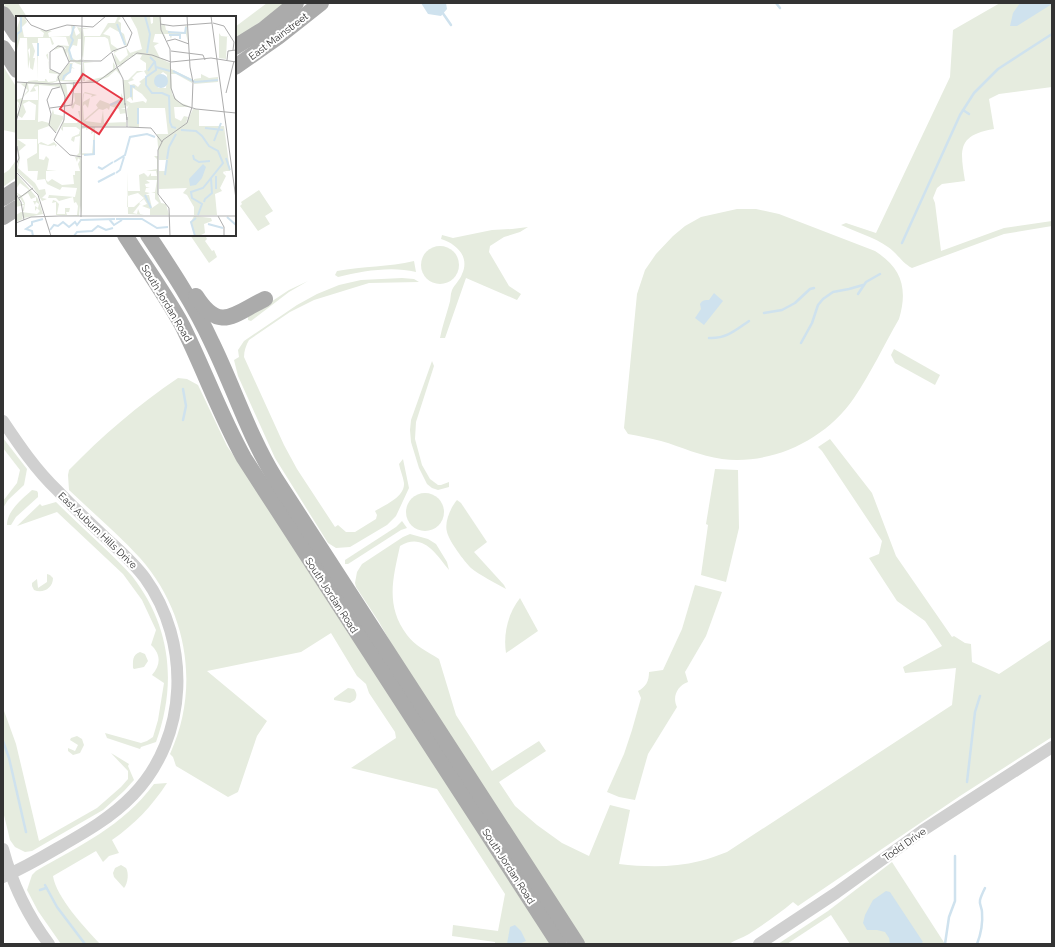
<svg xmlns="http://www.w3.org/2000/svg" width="1055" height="947" viewBox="0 0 1055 947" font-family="Raleway,sans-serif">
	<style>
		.green { fill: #e6ecdf }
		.water { fill: #cfe2ee }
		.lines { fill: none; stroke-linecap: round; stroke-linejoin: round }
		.stream { stroke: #cfe2ee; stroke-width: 2.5 }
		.minor { stroke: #d0d0d0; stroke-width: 12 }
		.major { stroke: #ababab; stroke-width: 16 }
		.labels { text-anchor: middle; stroke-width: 4; stroke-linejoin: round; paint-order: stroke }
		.street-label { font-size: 10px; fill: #333; stroke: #fff }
		.inset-river { fill: none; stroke: #cfe2ee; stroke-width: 2 }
		.inset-road { fill: none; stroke: #adadad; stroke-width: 1 }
		.view { fill: #e63946; fill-opacity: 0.15; stroke: #e63946; stroke-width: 2 }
		.inset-edge { fill: none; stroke: #333; stroke-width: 2 }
	</style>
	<rect width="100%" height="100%" fill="#fff"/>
	<g class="green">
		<polygon points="3,3 18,3 27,17 17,17 17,25"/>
		<polygon points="267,3 288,3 235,39 235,27"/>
		<path d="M 1000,3 L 1052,3 L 1052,87 L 999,94 L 989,99 L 994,129 C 957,135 960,150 965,181 L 942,184 L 937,188 L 933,198 L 935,203 L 941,251 L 1004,228 L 1052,221 L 1052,226 L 1004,234 L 912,268 C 902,263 897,253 888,247 C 874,237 856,232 841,225 L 846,223 L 876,233 L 950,77 L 953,30 Z"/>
		<polygon points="3,66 17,88 17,133 3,130"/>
		<polygon points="17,159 17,177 3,187 3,174 9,170"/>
		<polygon points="259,190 273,211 265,216 270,224 258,231 240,206 242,204 241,202"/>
		<path d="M 737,209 L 756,209 L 779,214 L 875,251 C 902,268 908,289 899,319 C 884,345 871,373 854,398 C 825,440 773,465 722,459 C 700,456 682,447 661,441 C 650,438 639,436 628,434 L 624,428 L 637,294 L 645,270 L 656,254 L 673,236 L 685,226 L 701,217 Z"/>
		<path d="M 528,227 L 520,232 L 504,237 L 490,246 L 489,252 L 509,286 L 521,294 L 517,300 L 466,278 L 445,338 L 440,338 C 442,327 446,316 449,305 C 451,300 450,295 452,290 C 455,284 460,280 462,274 C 470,257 457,244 441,239 L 442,235 L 453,238 L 492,230 L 512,229 Z"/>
		<polygon points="190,235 205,235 207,239 205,241 212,251 214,250 217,257 209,263"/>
		<circle cx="440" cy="265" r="19"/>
		<path d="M 414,261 L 416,272 C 391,266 363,271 338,277 L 335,275 L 337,271 C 363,266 389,267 414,261 Z"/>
		<path d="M 402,278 L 414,279 L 419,282 L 369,283 L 314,300 L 290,312 L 249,340 C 246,345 244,351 244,357 L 284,445 L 297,469 L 335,527 L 338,525 L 346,532 L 355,532 L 376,519 L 377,515 L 375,511 C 385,505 405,497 404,483 C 403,476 400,470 399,464 L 403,459 L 409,488 L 396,516 L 387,525 L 350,547 L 336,548 L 328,543 L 275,458 L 238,376 L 234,360 L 239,357 L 238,350 L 244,341 L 297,305 L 317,294 L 339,285 L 361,280 Z"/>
		<polygon points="308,281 289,292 251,321 248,320 248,317 289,290"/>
		<polygon points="894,349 940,375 935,385 895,363 891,355"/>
		<polygon points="432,361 434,366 416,422 415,439 422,465 430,479 438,485 441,485 449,482 449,487 438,490 432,488 427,484 419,468 411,442 410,430 411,420"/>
		<path d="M 178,378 L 187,379 L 198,385 L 227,446 L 253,484 L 552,944 L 495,944 L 495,942 L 452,936 L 453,925 L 498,931 L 505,894 L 437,789 L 351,768 L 396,738 L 395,732 L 369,693 L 366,684 L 357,676 L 331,633 L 301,652 L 207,671 L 267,721 L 257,736 L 238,792 L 228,797 L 176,766 L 173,757 L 170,754 C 200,689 188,612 140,558 C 118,534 93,513 69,490 L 68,475 L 69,470 C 102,436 138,405 178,378 Z"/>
		<polygon points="3,438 27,469 24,485 8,500 3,508 3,501 17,483 20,470 3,448"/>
		<path d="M 830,439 L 872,493 L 896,556 L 952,637 L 954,636 L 965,643 L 971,644 L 972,662 L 999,674 L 1052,639 L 1052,737 L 960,796 L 798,906 L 793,902 C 779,914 764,924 749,934 C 742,938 735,940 729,944 L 583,944 L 414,684 L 379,622 L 356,587 L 355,583 L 357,572 L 362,564 L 403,537 L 410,534 L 428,539 L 436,544 L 447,562 L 449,570 C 436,554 423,532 400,546 C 393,578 385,606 407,635 C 414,645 428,652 439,659 L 456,715 L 492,771 L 539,741 L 546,751 L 499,782 L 515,806 L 537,825 L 562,843 L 589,856 L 610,805 L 630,810 L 619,864 C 645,867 673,868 700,861 C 709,859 718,855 727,852 L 952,705 L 956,668 L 905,673 L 903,667 L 942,646 L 925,621 L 897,601 L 869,558 L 879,554 L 882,541 L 822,451 L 818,447 Z"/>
		<polygon points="715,469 738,470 739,528 726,582 701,575 708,525 706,524"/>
		<path d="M 32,490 L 37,491 L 38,493 L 38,497 L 16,517 L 11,525 L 7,525 C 7,511 22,499 32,490 Z"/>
		<circle cx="425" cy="512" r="19"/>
		<path d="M 457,500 L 461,503 L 487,542 L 474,552 L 504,585 L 506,589 C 494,582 481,576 471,568 C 464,561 449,541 447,532 C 444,522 451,507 457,500 Z"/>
		<path d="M 56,502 C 70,516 85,530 100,544 C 111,554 122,565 132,576 C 171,626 177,684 156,742 L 141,747 L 140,749 L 107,738 L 105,733 L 141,743 L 147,741 L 153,737 L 158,720 L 164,683 L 152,675 C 161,665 161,654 151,645 L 156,630 L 142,600 L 123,574 L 57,512 L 17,526 L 40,504 L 42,506 Z"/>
		<polygon points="402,521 407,528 401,530 348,564 345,564 345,560 396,527"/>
		<path d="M 47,574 L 50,575 L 53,578 C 53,588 43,594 34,590 L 32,586 L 32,583 L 37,579 L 38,588 L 47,582 Z"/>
		<path d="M 695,585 L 722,592 L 706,636 L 685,672 L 688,682 C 677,686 672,697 677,707 L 648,754 L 635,800 L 619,797 L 607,792 L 624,754 L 632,730 L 641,698 L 638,691 C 646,687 649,681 649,672 L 663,670 L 682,629 Z"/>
		<path d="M 520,598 L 538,631 L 506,653 C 503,634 508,613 520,598 Z"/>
		<path d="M 140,652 L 145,654 L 148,661 L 144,667 L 134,669 L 133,668 C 133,661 132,655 140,652 Z"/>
		<path d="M 348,688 L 354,689 C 357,693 357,696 355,700 L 350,703 L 334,700 L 334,698 Z"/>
		<polygon points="3,708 16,744 39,841 97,808 121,787 128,779 128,771 111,753 129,764 128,766 134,780 124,791 103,810 32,851 25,852 15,847 10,840 3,811"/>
		<polygon points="77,736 82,739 84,745 80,753 73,755 68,751 68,748 75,751 78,745 70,740 71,738"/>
		<path d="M 167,783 C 152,806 135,824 112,840 L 119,853 L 109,856 L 103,862 L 96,851 L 53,876 C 56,897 85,928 100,944 L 61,944 L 38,911 L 27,890 L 32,875 L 36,871 C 79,846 123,826 154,784 Z"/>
		<polygon points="892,862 945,944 850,944 831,915 787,944 778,944 828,911"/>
		<path d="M 121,865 L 126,868 C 129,873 128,883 124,888 L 114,877 L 113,873 L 115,868 Z"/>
	</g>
	<g class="water">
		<polygon points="421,3 446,3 447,9 441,16 428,14"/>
		<polygon points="1020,3 1052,3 1052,4 1017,26 1010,26 1013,13"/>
		<path d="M 714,293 L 723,301 L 704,325 L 695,318 L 701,309 L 700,304 C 702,300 705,300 709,300 Z"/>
		<polygon points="886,891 890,892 923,942 920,944 890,944 889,938 885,932 877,930 867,930 863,923 865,915 873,900"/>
		<polygon points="515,925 521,931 526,941 519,944 507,944 510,927"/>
	</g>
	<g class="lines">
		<g class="stream">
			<polyline points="776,3 780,8"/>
			<polyline points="442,12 451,25"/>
			<polyline points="963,110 969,114"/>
			<polyline points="902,243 960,115 974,93 998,69 1052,34"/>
			<polyline points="858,294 866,282 880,274"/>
			<polyline points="764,313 782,310 795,303 810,289 814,288"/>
			<path d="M 709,338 C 726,339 736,330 749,321"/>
			<polyline points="801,343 812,323 818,305 823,299 833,292 849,289 863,285"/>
			<polyline points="183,420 186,406 183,389"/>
			<polyline points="3,741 9,758 26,832"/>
			<polyline points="967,782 975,712 980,696"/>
			<polyline points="45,885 57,907 85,944"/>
			<polyline points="40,890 46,888"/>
			<polyline points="945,944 949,917 955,901 955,856"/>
			<path d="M 977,944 C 981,934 983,924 982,912 C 982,908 979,904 980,900 C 981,896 983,892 985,888"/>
		</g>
		<g class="minor">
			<path d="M 3,421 C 19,445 36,470 57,490 C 73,507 90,523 107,539 C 120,551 134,563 145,578 C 191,642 189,737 133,795 C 111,818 84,833 56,849 C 39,859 21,869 3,877"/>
			<path d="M 3,849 C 12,883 28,916 49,944"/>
			<polyline points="759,944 836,893 922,831 1052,747"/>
		</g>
		<g class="major">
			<polyline points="3,14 17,35"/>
			<polyline points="235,47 264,29 296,3"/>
			<polyline points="3,48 17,70"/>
			<polyline points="235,67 278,37 321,3"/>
			<polyline points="3,198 17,189"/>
			<polyline points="3,217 17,208"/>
			<path d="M 125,235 C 144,265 165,294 182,325 C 204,369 220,415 244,458 L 559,944"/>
			<path d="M 148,235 C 172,271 194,304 212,343 C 234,388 249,436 275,478 L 577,944"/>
			<path d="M 196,296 C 220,334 235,313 265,299"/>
		</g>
	</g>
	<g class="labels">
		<g class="street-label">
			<text transform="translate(278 36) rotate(-37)" y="4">East Mainstreet</text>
			<text transform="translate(167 303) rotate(59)" y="4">South Jordan Road</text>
			<text transform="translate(98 530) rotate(44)" y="4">East Auburn Hills Drive</text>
			<text transform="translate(332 595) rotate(57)" y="4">South Jordan Road</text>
			<text transform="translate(904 844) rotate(-35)" y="4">Todd Drive</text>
			<text transform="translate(509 866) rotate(57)" y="4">South Jordan Road</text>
		</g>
	</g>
	<g transform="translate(16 16)">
		<rect width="220" height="220" fill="#fff"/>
		<path d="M 2,0 L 8,0 L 11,6 L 6,11 L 8,21 L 27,21 L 28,17 L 24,14 L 36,15 L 32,17 L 33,21 L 53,20 L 56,17 L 55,9 L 60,11 L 58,13 L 60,20 L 64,17 L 61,11 L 65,12 L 66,17 L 66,12 L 66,18 L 67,12 L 74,12 L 67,13 L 68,20 L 84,20 L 92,7 L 99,7 L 102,0 L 105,2 L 102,5 L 105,7 L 105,16 L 108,18 L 111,29 L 109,30 L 103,16 L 94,11 L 87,18 L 94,20 L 95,28 L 102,33 L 95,36 L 92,23 L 89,21 L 69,21 L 67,44 L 78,45 L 68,45 L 66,39 L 65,46 L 67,56 L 67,46 L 78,46 L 68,47 L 69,65 L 87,61 L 97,53 L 97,46 L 100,51 L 97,54 L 100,51 L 97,54 L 102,52 L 104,59 L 100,54 L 92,61 L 79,66 L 68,66 L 75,66 L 67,65 L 66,58 L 65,65 L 60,65 L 65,66 L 42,65 L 33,68 L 58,67 L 56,77 L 58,85 L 52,90 L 47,90 L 49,80 L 44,71 L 23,69 L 22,106 L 26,105 L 33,107 L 37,93 L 38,98 L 47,100 L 47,103 L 40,116 L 33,110 L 22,114 L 22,128 L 25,126 L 32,129 L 38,126 L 41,129 L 39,131 L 39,129 L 33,130 L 23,128 L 23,143 L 28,144 L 30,140 L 33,143 L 31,154 L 41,154 L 30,155 L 30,164 L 32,166 L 36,163 L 46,169 L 58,168 L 57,159 L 59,159 L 59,155 L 64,155 L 62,148 L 64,144 L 62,142 L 61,146 L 59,141 L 64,141 L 66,145 L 66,135 L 64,140 L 60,140 L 63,137 L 64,120 L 59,121 L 58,126 L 55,124 L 56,121 L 63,118 L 64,114 L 60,111 L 47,111 L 47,115 L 45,113 L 48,101 L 48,107 L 61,107 L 64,103 L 62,95 L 64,95 L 64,90 L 59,88 L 57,93 L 55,91 L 59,85 L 58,77 L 65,77 L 66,91 L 67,78 L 69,76 L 81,79 L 75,81 L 76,79 L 68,77 L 67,86 L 74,82 L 72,92 L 69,88 L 67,90 L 68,104 L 82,92 L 80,89 L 84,84 L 94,88 L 105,82 L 105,77 L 108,83 L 107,64 L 112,64 L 121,55 L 128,55 L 121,57 L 116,62 L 118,64 L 112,66 L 114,69 L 118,68 L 122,71 L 125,67 L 123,66 L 131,60 L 128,55 L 130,54 L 130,47 L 124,43 L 126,39 L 117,38 L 119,40 L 114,41 L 103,52 L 105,48 L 101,50 L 105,47 L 101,50 L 99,47 L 98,35 L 103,34 L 98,37 L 104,46 L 112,39 L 110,31 L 114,37 L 126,33 L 121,13 L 114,0 L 134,0 L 135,8 L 137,7 L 137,0 L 145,0 L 146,14 L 146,9 L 149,9 L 150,14 L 156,16 L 169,16 L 169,10 L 171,10 L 172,26 L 170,18 L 164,18 L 164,24 L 163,19 L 156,19 L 155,23 L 153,18 L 148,18 L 151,24 L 147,18 L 139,18 L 137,26 L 143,27 L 138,30 L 144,42 L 153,45 L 147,44 L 154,47 L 154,59 L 155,53 L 176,63 L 176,67 L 160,58 L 155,58 L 156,78 L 163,86 L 175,91 L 158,91 L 159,102 L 165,105 L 168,100 L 172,101 L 169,110 L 177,93 L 179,93 L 183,94 L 183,110 L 208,110 L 214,155 L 209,155 L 210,157 L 208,155 L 207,157 L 210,160 L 204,172 L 206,175 L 199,178 L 201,199 L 178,199 L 178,191 L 171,179 L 167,177 L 171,172 L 143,173 L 143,155 L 150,155 L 150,144 L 143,144 L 141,118 L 152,118 L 149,92 L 123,92 L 123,111 L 114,111 L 112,110 L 111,93 L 113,89 L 111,91 L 109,88 L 109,92 L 104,93 L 110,93 L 110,110 L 66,111 L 65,107 L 65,112 L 79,111 L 79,139 L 66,139 L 66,199 L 64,189 L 63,200 L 40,199 L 40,186 L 36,187 L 37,184 L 40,185 L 43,188 L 41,198 L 49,198 L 49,192 L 54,192 L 53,196 L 50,196 L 51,199 L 61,199 L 62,190 L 60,186 L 58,187 L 57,181 L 43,185 L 40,182 L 32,182 L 33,179 L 59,181 L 61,172 L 46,171 L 44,174 L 31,168 L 29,163 L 21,164 L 22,155 L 12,155 L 11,143 L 21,137 L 21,123 L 1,123 L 10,129 L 3,135 L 4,143 L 2,152 L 19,167 L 23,174 L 29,173 L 30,178 L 26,182 L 31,183 L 26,185 L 17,171 L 0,155 L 3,142 L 0,122 L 0,101 L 5,90 L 4,88 L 0,98 L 3,87 L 0,84 L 6,82 L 6,84 L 22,84 L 22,70 L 18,71 L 20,75 L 14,76 L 19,68 L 12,68 L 13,75 L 6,82 L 12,74 L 5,68 L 0,68 L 20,66 L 12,66 L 12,59 L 12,65 L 22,64 L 21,27 L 16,27 L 19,35 L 17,42 L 19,42 L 17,54 L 14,52 L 14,32 L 12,34 L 14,43 L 12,53 L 11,22 L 4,22 L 0,38 L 0,15 L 4,3 ZM 35,21 L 50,21 L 53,30 L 42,29 L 30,39 L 33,46 L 33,57 L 42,58 L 40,65 L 32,66 L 30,63 L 29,63 L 29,65 L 22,65 L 22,22 L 34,22 L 36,29 L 38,28 ZM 62,23 L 65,23 L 65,43 L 61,45 L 56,42 L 53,34 L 57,29 L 61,30 ZM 44,30 L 41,31 L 38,34 L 46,31 L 50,41 L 51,35 L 53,45 L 61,46 L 53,47 L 42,61 L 43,58 L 33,53 L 32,37 L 37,33 L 43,30 L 46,30 L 50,32 L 50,33 ZM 57,46 L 65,49 L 64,64 L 48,64 L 56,52 L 59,53 L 56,51 ZM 147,56 L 151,59 L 150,72 L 142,72 L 140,62 ZM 50,67 L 57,69 L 54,77 L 57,78 L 58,85 L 51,90 L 48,90 L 52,81 ZM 117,72 L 126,78 L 131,84 L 130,87 L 127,85 L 115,87 L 110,84 L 114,81 L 117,85 ZM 13,85 L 20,89 L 19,104 L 1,104 L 1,99 L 6,102 L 10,96 L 7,88 ZM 94,90 L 103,93 L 104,98 L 110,97 L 110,106 L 88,107 L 87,94 L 91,92 L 93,94 ZM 83,93 L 87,94 L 85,107 L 69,105 ZM 70,112 L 70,114 L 76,112 L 75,118 L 78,116 L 76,138 L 66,137 L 66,113 ZM 203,17 L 205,20 L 214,21 L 211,21 L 210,43 L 203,42 ZM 185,58 L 193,62 L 202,61 L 202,66 L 178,68 L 178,63 L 185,62 ZM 138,140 L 142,140 L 142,179 L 145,187 L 150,188 L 153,199 L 134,199 L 134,193 L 126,190 L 131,188 L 128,183 L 123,187 L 126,189 L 124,188 L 117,197 L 121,198 L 122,193 L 124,198 L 128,199 L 112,198 L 111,155 L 111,175 L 124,175 L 123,159 L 128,157 L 132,161 L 135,157 L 135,160 L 141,160 L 140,155 L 130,155 L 141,153 L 141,143 ZM 130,164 L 141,164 L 139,176 L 135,177 L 139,177 L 139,183 L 143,187 L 136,192 L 133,179 L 129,179 L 134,177 L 129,176 L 130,172 L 134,172 L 130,171 L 129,168 L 134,167 ZM 122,177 L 128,182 L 118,191 L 111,191 L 111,180 ZM 0,157 L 22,183 L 27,198 L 8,202 L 6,200 L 7,203 L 0,206 L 0,199 L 5,196 L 21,198 L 24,195 L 21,192 L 19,195 L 19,190 L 22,192 L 23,188 L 20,186 L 19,189 L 17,185 L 20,185 L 20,181 L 15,183 L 12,177 L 6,181 L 9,187 L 8,195 L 6,195 L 8,189 L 0,191 L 0,178 L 5,188 L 8,188 L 0,176 L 6,180 L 13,174 L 4,167 L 0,173 ZM 178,200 L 195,202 L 196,205 L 188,208 L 189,217 L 183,220 L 179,220 L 175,206 Z" fill="#e6ecdf" fill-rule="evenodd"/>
		<path d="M138 65a7 7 0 1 1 14 0a7 7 0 1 1-14 0ZM 187,148 L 190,151 L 186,162 L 180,169 L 174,170 L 173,163 Z" fill="#cfe2ee"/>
		<path class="inset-river" d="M 129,0 L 134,18 L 131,37M 101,8 L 109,29M 152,16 L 169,17 L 170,11M 153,19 L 164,19 L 164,23M 0,27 L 1,18 L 5,15 L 5,0M 22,40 L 22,27M 134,41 L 139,46 L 140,54 L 130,61 L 130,69 L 136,77 L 146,77 L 153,80 L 154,106 L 156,111 L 160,112M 56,44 L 53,34 L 57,24 L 55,21 L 58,10M 140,51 L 154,55M 132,55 L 139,45M 157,55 L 179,66 L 202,64M 47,64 L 48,60 L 54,56 L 55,48M 115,81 L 115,70 L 119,71M 94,89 L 106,84M 122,92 L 122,108M 189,112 L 207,114M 165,114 L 180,115 L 186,120 L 193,130 L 202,135 L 207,147 L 187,172 L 175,176 L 176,182 L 186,188 L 182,199M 198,125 L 205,107M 153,131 L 160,118M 68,139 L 78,138 L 78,124M 177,139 L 178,143 L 183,146 L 194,145M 210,142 L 214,154M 151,143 L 153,131M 98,146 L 109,139 L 114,121 L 131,118 L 139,121M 82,151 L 86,153 L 97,146M 100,157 L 104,154 L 108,141M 149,159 L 151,144M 200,160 L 200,173M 82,166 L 99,157M 129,179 L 135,192M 188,186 L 189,183 L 196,177 L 195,162M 211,201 L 220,209M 93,203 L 98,209 L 106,204M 100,203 L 126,203 L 141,212 L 152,211M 192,208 L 207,212M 34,214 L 38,209 L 42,210 L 47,206 L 53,211 L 59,206 L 61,209 L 65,204 L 99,203M 17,220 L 16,215 L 10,213 L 16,209 L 16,206 L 27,203M 58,220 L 61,216 L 76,215 L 82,210 L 90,214 L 97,212M 179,220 L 175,206 L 180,202"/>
		<path class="inset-road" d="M 8,0 L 15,9 L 30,15 L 51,9 L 77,11 L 90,0M 144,0 L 145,14 L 154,33 L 155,72 L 159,83 L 167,89 L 180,93 L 220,97M 171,0 L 174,51 L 177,66 L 176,91M 195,0 L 220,183M 197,7 L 208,10 L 218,26 L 217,34M 144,8 L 157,10 L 196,7M 151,25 L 159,23 L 173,28M 155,35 L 187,39 L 189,44M 96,37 L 101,51M 211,44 L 212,35 L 220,34M 101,51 L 107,63 L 109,89M 44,58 L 34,53 L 34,36 L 42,30 L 47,31 L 53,46M 0,66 L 35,68 L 81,66 L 121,37 L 136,39 L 155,46 L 195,42 L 220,46M 210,77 L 218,45M 109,87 L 111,104M 34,92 L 56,89 L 58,66M 111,101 L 111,111 L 135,112 L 146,126M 0,106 L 11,66M 65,111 L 111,111M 40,117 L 33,109 L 35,98 L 31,84 L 36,73 L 44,71M 66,141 L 54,139 L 38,124 L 48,104 L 49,81 L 42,61 L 54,45 L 85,45 L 97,35 L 111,30 L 116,17 L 106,0M 0,149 L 3,142 L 1,130M 0,156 L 22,179 L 35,220M 0,178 L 5,186 L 8,204M 3,182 L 17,172M 202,200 L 208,211 L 208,220M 65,201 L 66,0M 0,207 L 15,201 L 43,200 L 220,200M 154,220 L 153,192 L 142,178 L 142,134 L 147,124 L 171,107 L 176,91"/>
		<path class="view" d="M 67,58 L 106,83 L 83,118 L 44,93 Z"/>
		<rect width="220" height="220" class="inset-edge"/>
	</g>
	<rect width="1055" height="947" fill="none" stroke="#333333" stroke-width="8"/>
</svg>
